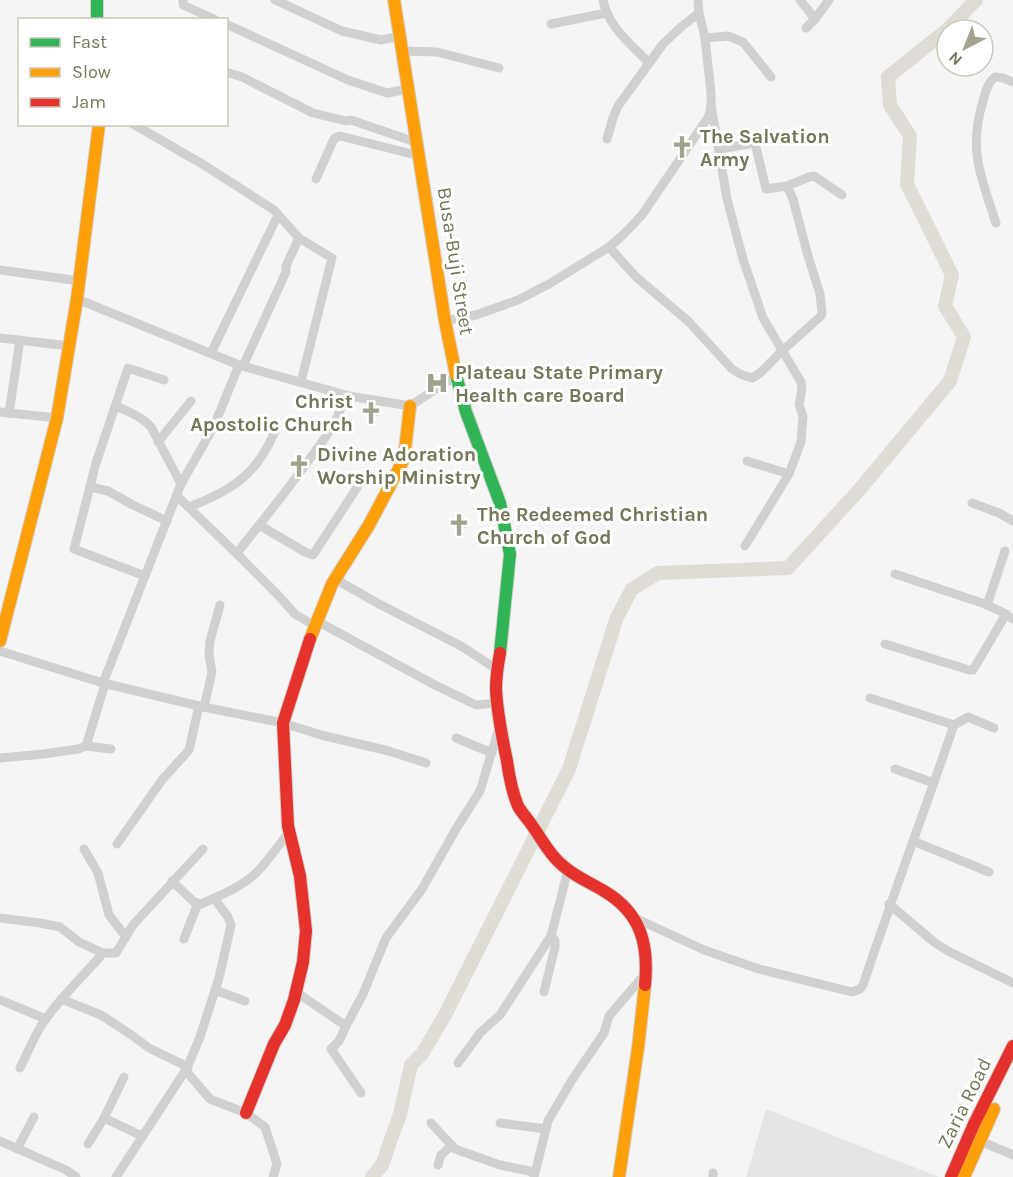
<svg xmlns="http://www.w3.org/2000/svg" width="1013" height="1177" viewBox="0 0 1013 1177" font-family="Karla,sans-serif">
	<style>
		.built { fill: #e7e5e4 }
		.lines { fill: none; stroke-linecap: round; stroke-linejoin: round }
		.river { stroke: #dedcd4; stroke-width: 14 }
		.fast-casing { stroke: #d2d2cf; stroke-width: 14 }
		.slow-casing { stroke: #d2d2cf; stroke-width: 14 }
		.jam-casing { stroke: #d2d2cf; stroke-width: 14 }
		.street { stroke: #d1d0ce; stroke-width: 9 }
		.fast { stroke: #30b455; stroke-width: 12 }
		.slow { stroke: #ff9f0a; stroke-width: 12 }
		.jam { stroke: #e5322d; stroke-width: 12 }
		.labels { text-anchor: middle; stroke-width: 6; stroke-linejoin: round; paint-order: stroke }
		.poi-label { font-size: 20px; font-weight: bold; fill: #757657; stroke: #fff; text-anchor: start }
		.street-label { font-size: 20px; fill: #757657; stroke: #fff }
	</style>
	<rect width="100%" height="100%" fill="#f6f5f6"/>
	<polygon class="built" points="766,1109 939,1177 746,1177"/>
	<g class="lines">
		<polyline class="river" points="372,1177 382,1165 400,1114 411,1065 422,1054 446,1013 569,769 617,617 632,589 658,573 788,568 860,489 950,381 964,337 945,306 952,275 907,184 910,136 890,105 888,77 948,29 976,0"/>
		<g class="fast-casing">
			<g id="fast">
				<polyline points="97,0 97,20"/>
				<polyline points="456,375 466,412 500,503 510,554 500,653"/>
			</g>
		</g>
		<g class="slow-casing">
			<g id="slow">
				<polyline points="394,0 445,321 456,375"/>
				<polyline points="310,639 332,584 369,525 404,459 410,406"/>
				<polyline points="0,641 57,418 77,299 99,124"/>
				<polyline points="619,1177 638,1048 645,985"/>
				<polyline points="964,1177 994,1109"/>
			</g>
		</g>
		<g class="jam-casing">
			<g id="jam">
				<path d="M 500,653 C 498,664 496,677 496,689 C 497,713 502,737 507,761 C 509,775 512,792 518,806 C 521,812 527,818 531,824 C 539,835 546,848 555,858 C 568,873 587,881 604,891 C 641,913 649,944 645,985"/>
				<polyline points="246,1113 274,1044 285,1025 294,1000 303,962 306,931 300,876 288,826 283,723 310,639"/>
				<polyline points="951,1177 974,1124 1013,1046"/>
			</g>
		</g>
		<g class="street">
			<polyline points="183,0 183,5 216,20"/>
			<polyline points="275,0 342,31 381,40 400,36"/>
			<path d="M 603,0 C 608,27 631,44 649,63"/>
			<polyline points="800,0 815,19"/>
			<polyline points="226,24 348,80 387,93 409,89"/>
			<polyline points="551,24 606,13"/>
			<polyline points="806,28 815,19 829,0"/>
			<polyline points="705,38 728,36 743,42 771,77"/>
			<polyline points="403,51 437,52 499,68"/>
			<polyline points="226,72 242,77 313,113 346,121 351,120 418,143"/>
			<polyline points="711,105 727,199 743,259 763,318 801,382 802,389 799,405 803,416 801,442 789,474 745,546"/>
			<polyline points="133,124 204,165 274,210 299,238 332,258 301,382"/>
			<polyline points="607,139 613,118 618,106 629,91 663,44 681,27 699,13"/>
			<polyline points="719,149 755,143 766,189 787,186 809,177 814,176 842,195"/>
			<polyline points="316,179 333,141 335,138 340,136 420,156"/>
			<path d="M 996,223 C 981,177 968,150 983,101 C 986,92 987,83 995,77 L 1003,78 L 1013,82"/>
			<polyline points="609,247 636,277 688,321 732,369 740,374 752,378 759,374 782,351 821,316 822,313 820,294 808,256 793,199 787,186"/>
			<polyline points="0,270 80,281"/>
			<polyline points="77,299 239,365 349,396 410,406 456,376"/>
			<polyline points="445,321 476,315 518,300 549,284 609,247 624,234 642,215 709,116 711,105 711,93 705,38 699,13 698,0"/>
			<polyline points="0,338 70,346"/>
			<polyline points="211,353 278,215"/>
			<polyline points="243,366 286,272 286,266 299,238"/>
			<path d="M 116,406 C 129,412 141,416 151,427 L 181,484"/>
			<polyline points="0,412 57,418"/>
			<polyline points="9,413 20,340"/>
			<polyline points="158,442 191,401"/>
			<polyline points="747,461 789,474"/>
			<polyline points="90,487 108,491 133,505 167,521"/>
			<polyline points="177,496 240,557 277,594 295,614 315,626"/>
			<polyline points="972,503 999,513 1013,521"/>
			<path d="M 189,507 C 215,497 243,484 259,460 C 267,450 272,438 277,427"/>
			<polyline points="259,525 305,552 313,555 358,486"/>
			<path d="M 237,553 C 262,521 288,490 311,457 C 325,438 341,418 344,395"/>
			<polyline points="895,574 985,604 1002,612 1013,619"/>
			<polyline points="145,576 74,549 96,463 128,368 164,380"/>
			<polyline points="335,579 379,604 461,646 498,670"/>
			<polyline points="987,605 1005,551"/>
			<polyline points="317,621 433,684 476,705 497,703"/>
			<polyline points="885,644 969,670 973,670 1006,614"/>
			<polyline points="0,651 103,683 199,706 283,723 321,735 389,751 426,763"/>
			<polyline points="103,683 181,484 214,426 239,365"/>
			<polyline points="204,707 212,672 209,655 210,641 220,605"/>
			<polyline points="954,725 968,717 994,728"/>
			<polyline points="456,738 492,753"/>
			<polyline points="86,746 105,684"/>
			<polyline points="0,758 44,754 78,749 86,746 111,749"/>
			<polyline points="895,769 934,783"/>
			<polyline points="913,841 989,872"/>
			<polyline points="117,844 162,780 189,750 199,706"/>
			<polyline points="84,849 98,873 109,915 126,937"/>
			<path d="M 172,881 L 194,902 L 201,904 C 220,896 244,886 259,870 C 270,858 279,845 289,832"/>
			<polyline points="889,904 934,942 948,951 1013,983"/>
			<path d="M 633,917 L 704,950 L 759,969 L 852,992 L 860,989 L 863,985 C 892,898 924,812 954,725 L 870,698"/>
			<polyline points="0,918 40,923 60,927 79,942 103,953 116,953 133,925 203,849"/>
			<polyline points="184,939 198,903"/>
			<polyline points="215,990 245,1001"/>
			<polyline points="296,992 346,1026 363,994 386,938 422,889 456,829 480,791 499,728"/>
			<polyline points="544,992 555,947 555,940 551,936"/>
			<polyline points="61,999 101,1015 133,1036 149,1048 188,1067"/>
			<polyline points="0,1000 46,1019"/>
			<polyline points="346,1026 339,1041 331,1049 361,1093"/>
			<polyline points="458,1063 480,1033 500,1015 551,936 568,870"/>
			<path d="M 20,1068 C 27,1054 33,1039 41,1026 C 58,999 83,977 103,953"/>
			<polyline points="186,1071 210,1099 246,1113 265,1127 277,1164 273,1177"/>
			<polyline points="104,1118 142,1136"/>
			<polyline points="431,1123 455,1149 500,1165 534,1172"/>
			<polyline points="500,1123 546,1129"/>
			<polyline points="0,1141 66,1170 76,1177"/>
			<polyline points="980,1141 1013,1155"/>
			<polyline points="88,1144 104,1118 124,1077"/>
			<polyline points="17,1149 34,1117"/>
			<polyline points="438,1165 441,1155 452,1145"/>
			<polyline points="116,1177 187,1068 200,1037 219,978 231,925 228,917 214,898"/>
			<polyline points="534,1177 548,1121 572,1080 604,1033 609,1016 646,973"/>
			<polyline points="713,1177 713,1173"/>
		</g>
		<use href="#fast" class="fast"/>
		<use href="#slow" class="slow"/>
		<use href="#jam" class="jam"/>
	</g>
	<defs>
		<g id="church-bare" transform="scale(1.8)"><path d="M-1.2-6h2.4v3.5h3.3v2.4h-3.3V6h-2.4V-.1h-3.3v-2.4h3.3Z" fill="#a2a28f" stroke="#fff" stroke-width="2.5" paint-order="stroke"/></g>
		<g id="hospital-bare" transform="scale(1.8)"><path d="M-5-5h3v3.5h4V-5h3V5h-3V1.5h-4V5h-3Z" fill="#a2a28f" stroke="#fff" stroke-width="2.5" paint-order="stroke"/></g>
	</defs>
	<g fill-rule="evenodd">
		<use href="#church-bare" x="682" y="147"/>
		<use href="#hospital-bare" x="437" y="383"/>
		<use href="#church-bare" x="371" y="413"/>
		<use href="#church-bare" x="299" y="466"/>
		<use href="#church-bare" x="459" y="525"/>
	</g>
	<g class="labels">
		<g class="poi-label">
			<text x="700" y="143">The Salvation<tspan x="700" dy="23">Army</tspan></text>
			<text x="455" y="379">Plateau State Primary<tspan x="455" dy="23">Health care Board</tspan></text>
			<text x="353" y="408" text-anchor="end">Christ<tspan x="353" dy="23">Apostolic Church</tspan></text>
			<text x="317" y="461">Divine Adoration<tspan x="317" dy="23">Worship Ministry</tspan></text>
			<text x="477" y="521">The Redeemed Christian<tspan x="477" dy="23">Church of God</tspan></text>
		</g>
		<g class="street-label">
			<text transform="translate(456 261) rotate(81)" y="7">Busa-Buji Street</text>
			<text transform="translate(964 1103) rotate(-64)" y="7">Zaria Road</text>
		</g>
	</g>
	<rect x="18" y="18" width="210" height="108" fill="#ffffff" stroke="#c8c8bc" stroke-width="1.5"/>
	<rect x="30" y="38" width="30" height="9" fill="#30b455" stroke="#c8c8bc" stroke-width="1.5"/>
	<text x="72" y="48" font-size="18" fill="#757657">Fast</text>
	<rect x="30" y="68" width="30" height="9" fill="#ff9f0a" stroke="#c8c8bc" stroke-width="1.5"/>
	<text x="72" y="78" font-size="18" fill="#757657">Slow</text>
	<rect x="30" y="98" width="30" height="9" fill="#e5322d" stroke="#c8c8bc" stroke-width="1.5"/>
	<text x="72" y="108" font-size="18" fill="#757657">Jam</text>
	<g transform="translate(965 48) rotate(222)"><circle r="28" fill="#ffffff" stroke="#c8c8bc" stroke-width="1.5"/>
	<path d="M0-4.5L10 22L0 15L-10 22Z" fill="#a2a28f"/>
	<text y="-9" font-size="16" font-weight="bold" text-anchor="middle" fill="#757657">N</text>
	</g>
</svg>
